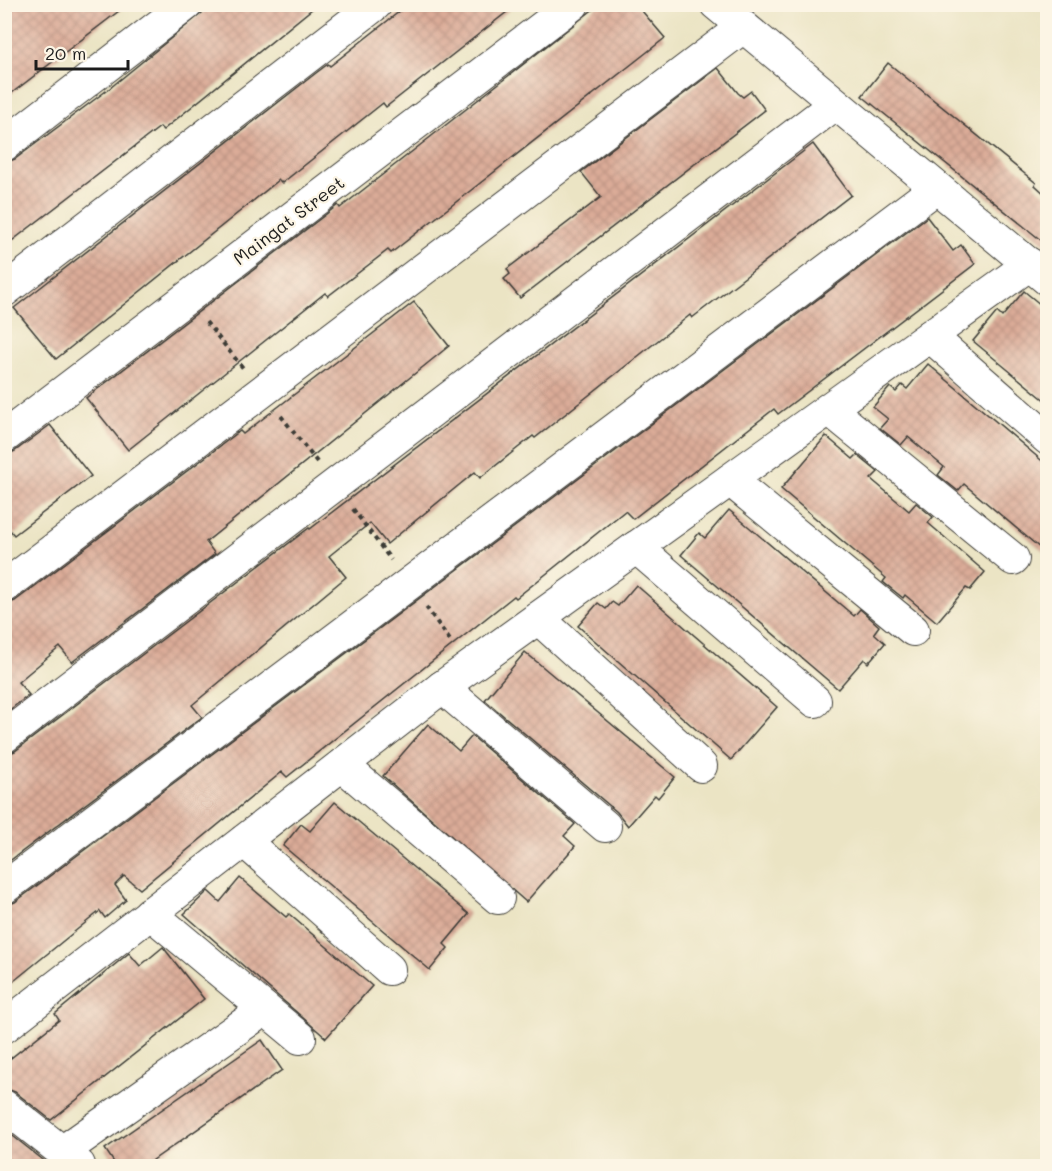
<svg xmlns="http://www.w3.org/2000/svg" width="1052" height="1171" viewBox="0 0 1052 1171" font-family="Mali,sans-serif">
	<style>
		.building { fill: url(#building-cross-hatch) }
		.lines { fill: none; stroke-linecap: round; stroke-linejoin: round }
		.street-casing { stroke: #3b3a35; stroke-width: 34 }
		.path { stroke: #3b3a35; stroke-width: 4; stroke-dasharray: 4.5 4.5; stroke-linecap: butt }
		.street { stroke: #fff; stroke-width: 32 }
		.labels { text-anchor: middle; stroke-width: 4.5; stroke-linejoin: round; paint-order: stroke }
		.street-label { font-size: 18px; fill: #1c1c1c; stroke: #fcf5e5 }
	</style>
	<defs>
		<pattern id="building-cross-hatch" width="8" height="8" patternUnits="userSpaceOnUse" patternTransform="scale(1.5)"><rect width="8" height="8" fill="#dbac98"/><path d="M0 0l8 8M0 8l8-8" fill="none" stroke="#bb9382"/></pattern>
	</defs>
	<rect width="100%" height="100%" fill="#fcf5e5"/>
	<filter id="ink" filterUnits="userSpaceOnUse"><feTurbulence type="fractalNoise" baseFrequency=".0167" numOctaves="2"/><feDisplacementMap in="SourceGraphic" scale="12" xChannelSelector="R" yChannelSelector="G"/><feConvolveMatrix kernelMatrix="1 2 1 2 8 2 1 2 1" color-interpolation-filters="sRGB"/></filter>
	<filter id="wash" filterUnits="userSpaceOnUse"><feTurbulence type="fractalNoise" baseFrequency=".008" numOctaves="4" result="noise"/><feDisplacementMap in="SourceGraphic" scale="24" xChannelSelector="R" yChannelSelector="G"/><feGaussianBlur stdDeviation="1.35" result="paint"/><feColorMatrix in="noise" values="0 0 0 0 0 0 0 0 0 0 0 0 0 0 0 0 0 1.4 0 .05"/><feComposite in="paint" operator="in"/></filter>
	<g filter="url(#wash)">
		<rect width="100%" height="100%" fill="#ebe4c4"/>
		<g id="blocks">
			<g class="building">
				<polygon points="4,4 128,4 4,99"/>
				<polygon points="213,4 318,4 163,130 160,127 4,247 4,163 15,159 110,88"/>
				<polygon points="409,4 446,4 453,13 462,7 465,11 474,4 517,4 386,107 383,103 282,183 279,180 56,359 14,308 316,73 328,64 330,66"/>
				<polygon points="600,4 636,4 665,38 391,253 388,250 328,296 325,293 128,450 86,398 338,205 340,208"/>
				<polygon points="888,63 1036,183 1035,185 1047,196 1047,245 862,96"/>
				<polygon points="718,68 738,93 743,97 751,91 765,110 520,298 504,279 510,274 507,269 601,197 581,172"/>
				<polygon points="813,144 851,195 692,318 690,315 535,438 533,436 480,478 475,472 387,544 370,523 329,556 346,577 192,705 202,717 4,865 4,755 15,751 309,528 310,529"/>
				<polygon points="927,217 953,251 961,245 975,264 778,414 774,409 633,519 625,511 516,598 514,596 287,777 282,772 140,889 124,876 115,885 126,900 105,918 100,911 4,989 4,906 15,902"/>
				<polygon points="1024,291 1047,310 1047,402 973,341 997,312 1002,317"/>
				<polygon points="414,302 449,346 206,542 215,554 72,662 60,647 18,682 29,695 4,714 4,605 15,601 240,431 243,434"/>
				<polygon points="928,364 1047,465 1047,554 964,484 958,491 938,475 944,467 908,437 901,445 880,428 888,419 873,407 890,387 896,392 902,385 907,389"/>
				<polygon points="50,425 91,476 14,535 4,523 4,456 15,451"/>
				<polygon points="826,436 853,459 857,455 878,472 871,479 909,511 916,503 933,517 928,523 985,572 970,590 966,588 937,622 905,595 903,598 883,582 886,578 781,489"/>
				<polygon points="729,510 854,616 860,609 879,626 874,633 885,643 868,663 864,659 838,689 681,555 699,533 705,538"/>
				<polygon points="636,585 777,707 731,760 578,626 598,603 606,609 612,602 618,606"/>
				<polygon points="525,652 675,777 658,798 655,795 628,826 617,812 485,700"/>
				<polygon points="428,724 459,751 472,736 575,824 564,836 575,846 526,902 383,776"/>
				<polygon points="335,802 469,914 444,944 448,948 430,970 283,846 301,824 310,831"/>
				<polygon points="240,878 286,917 289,914 372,986 326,1038 184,914 208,891 220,902"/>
				<polygon points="163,947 204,999 51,1120 15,1092 4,1088 4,1067 8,1065 6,1062 59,1020 55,1014 129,953 140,966"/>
				<polygon points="262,1040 282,1070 143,1167 117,1167 105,1149"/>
				<polygon points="4,1129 52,1167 4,1167"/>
			</g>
		</g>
	</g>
	<g filter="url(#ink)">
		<use href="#blocks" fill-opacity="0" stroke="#3b3a35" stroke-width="1.5"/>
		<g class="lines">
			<g class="street-casing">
				<g id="street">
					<polyline points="716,4 1048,280"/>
					<polyline points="4,145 187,4"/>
					<polyline points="4,291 376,4"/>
					<polyline points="930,336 1048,439"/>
					<polyline points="829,409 1013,559"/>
					<polyline points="4,437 573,4"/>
					<polyline points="730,480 913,630"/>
					<polyline points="636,547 815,701"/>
					<polyline points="4,587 743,27"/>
					<polyline points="538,618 701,766"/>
					<polyline points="442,687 605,826"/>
					<polyline points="4,737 835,104"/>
					<polyline points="342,765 498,898"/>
					<polyline points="244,841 389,969"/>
					<polyline points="4,888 936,188"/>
					<polyline points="150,913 300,1038"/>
					<polyline points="4,1027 442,687 1030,264"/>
					<polyline points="4,1106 79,1165"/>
					<polyline points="62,1152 265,1009"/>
				</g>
			</g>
			<g class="path">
				<polyline points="206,322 243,368"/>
				<polyline points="281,416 317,462"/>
				<polyline points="353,509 391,560"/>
				<polyline points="426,607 452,643"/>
			</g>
			<use href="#street" class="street"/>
		</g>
	</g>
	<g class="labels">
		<g class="street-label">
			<text transform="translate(289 221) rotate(-37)" y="6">Maingat Street</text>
		</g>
	</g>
	<rect width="1052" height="1171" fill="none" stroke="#fcf5e5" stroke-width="24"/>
	<path d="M36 60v9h92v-9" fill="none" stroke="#1c1c1c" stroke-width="3"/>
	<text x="45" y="60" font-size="18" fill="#1c1c1c" stroke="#fcf5e5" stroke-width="4.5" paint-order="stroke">20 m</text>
</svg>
